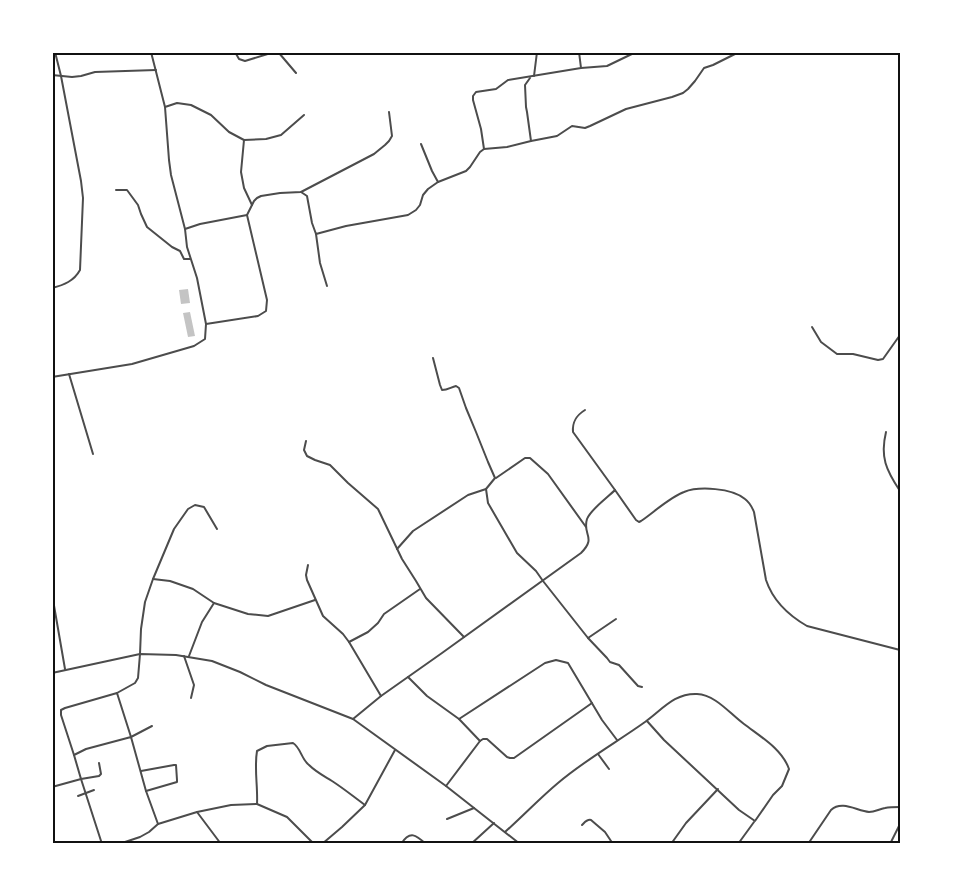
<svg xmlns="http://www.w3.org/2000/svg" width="953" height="896" viewBox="0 0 953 896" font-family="Inter,sans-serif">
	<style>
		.building { fill: #c4c4c4 }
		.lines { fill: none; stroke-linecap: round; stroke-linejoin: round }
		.minor { stroke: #4c4c4c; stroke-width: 2 }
		.neatline { fill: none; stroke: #111; stroke-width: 2 }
	</style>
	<rect width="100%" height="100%" fill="#fff"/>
	<g class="building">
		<polygon points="188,289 190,303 181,304 179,290"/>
		<polygon points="190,312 195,336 188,337 183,313"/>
	</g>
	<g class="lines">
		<g class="minor">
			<polyline points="151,52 165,107 169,160 171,175 185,229"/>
			<polyline points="235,52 239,59 245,61 271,53 279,53 296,73"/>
			<polyline points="579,52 581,68"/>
			<polyline points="52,75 72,77 81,76 95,72 156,70"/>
			<polyline points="534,76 537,52"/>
			<polyline points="530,78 525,85 526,107 527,112 531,141"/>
			<polyline points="165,107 177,103 191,105 211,115 229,132 244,140 266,139 281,135 304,115"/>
			<polyline points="244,140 241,172 244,188 252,205"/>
			<polyline points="421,144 432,171 438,182"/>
			<polyline points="484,149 481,129 473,100 473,96 476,92 496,89 508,80 581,68 607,66 636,52"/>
			<polyline points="116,190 127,190 138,205 141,214 147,227 172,247 180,251 184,259 190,259"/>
			<polyline points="301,192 307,196 312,223 316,234 346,226 408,215 416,210 420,205 423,195 428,189 438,182 466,171 470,167 480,152 484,149 507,147 531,141 557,136 572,126 585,128 590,126 626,109 672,97 683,93 688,89 695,81 704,68 713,65 739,52"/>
			<polyline points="316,234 320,263 327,286"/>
			<path d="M 52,288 C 64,285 74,281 80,270 L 83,198 L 81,181 L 61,76 L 55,52"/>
			<polyline points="206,324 258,316 266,311 267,300 247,215"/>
			<polyline points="812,327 821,342 837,354 853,354 878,360 883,359 900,335"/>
			<polyline points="69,374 93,454"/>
			<polyline points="52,377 132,364 194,346 205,339 206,324 197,278 187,247 185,229 200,224 247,215 254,201 257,198 261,196 280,193 301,192 374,154 385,145 389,141 392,136 389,112"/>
			<path d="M 585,410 C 577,415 572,421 573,432 L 615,490"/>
			<path d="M 886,432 C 880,457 886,470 900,491"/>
			<polyline points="306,441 304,450 307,456 315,460 330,465 348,483 378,509 402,559 416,581 426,598 464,637"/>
			<polyline points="496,478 525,458 530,458 548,474 586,527"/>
			<polyline points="486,489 488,503 517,553 536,571 543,581 588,638 607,658 610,662 619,665 638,686 642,687"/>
			<path d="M 397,549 L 413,531 L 468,495 L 486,489 L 495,478 L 488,462 L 476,432 L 466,408 L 459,388 L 456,386 C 451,387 448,390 442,390 L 440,385 L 433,358"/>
			<polyline points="308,565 306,575 307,580 323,616 343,634 349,642 381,696"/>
			<polyline points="153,579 170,581 193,589 214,603"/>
			<polyline points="52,594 65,669"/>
			<polyline points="588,638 616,619"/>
			<polyline points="349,642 368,632 378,623 384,614 420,589"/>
			<polyline points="184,656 194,685 191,698"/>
			<polyline points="189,656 202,622 214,603 248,614 268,616 315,600"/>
			<polyline points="52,673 140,654 176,655 212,661 240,672 266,685 353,719 446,786 520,844"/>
			<polyline points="408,677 427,696 459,719 480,741"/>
			<polyline points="117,693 135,683 138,678 140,654 141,629 145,602 153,579 174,529 188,509 195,505 204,507 217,529"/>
			<path d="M 353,719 L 381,696 L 442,653 L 581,553 C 597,537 582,535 587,519 C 591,509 607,498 615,490 L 636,520 L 639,522 L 641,521 C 653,513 670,497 684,492 C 699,486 732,488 745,499 C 749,502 752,507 754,512 L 766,580 C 773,601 788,615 807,626 L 900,650"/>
			<polyline points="459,719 545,663 556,660 568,663 602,720 617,740"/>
			<polyline points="598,754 609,769"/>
			<polyline points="74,755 61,715 61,710 65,708 117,693 131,737 152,726"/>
			<polyline points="99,763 101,774 99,776 81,779 74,755 86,749 131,737 146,791 158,824"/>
			<polyline points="141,771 174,765 176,765 177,780 177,782 146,791"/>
			<polyline points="446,786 480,741 483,739 487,739 507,757 510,758 514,758 592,703"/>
			<polyline points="52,787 81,779 102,844"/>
			<polyline points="78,796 94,790"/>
			<path d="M 257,804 C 258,787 254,768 257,751 L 267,746 L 293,743 C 301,748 301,759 309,765 C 316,772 324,776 332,781 C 343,788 354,797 365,805"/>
			<polyline points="197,812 221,844"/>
			<polyline points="447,819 474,808"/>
			<path d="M 582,825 C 585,822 587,819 591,820 L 605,832 L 613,844"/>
			<path d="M 505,832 C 523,816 540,798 558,783 C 585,760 617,742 645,722 C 662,710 674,693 697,694 C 716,695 730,714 744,724 C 761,737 782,749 789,769 L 782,786 L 773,795 L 755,821 L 739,810 L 664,740 L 647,721"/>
			<polyline points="119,844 140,837 149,832 158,824 197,812 231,805 257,804 287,817 314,844"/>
			<polyline points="322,844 342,827 365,805 395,750"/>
			<path d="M 401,844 C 410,830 416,835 426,844"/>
			<polyline points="471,844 494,823"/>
			<polyline points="671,844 686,823 718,789"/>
			<polyline points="738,844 754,822"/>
			<path d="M 808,844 L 831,810 C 842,800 857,811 869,812 C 875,812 879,809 885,808 C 890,807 895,807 900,807"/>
			<polyline points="890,844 900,824"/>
		</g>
	</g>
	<rect width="953" height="896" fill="none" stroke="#ffffff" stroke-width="108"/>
	<rect x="54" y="54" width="845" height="788" class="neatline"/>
</svg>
